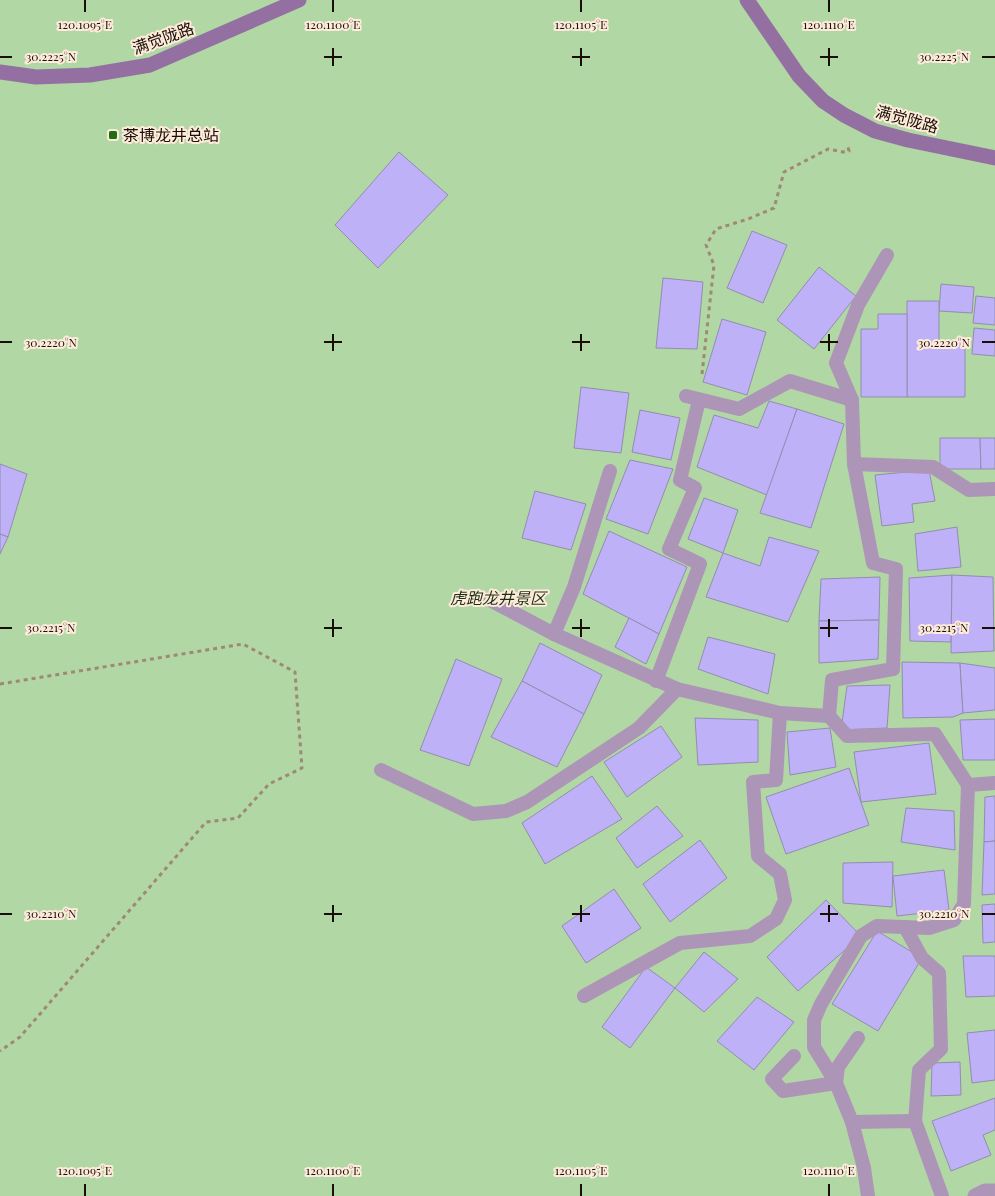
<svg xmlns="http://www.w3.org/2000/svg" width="995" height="1196" viewBox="0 0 995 1196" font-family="'Playfair Display','Noto Sans SC',serif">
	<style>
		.green { fill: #b1d7a4 }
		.building { fill: #beb1f7; stroke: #928daf }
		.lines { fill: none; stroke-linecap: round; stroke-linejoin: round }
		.path { stroke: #9f8975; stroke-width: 3; stroke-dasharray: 4 4; stroke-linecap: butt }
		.lane { stroke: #ad95b7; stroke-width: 14 }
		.street { stroke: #ad95b7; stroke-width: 15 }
		.secondary { stroke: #9370a1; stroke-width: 15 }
		.ticks { fill: none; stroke: #190f06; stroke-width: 2 }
		.poi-dot { fill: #206e12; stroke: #feebdb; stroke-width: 2 }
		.labels { text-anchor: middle; stroke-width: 4; stroke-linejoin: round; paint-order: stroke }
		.street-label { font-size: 16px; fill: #190f06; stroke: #feebdb }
		.poi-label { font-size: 16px; fill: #190f06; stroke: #feebdb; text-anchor: start }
		.park-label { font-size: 16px; font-style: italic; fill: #1a3010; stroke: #feebdb }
		.ticks-label { font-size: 12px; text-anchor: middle; fill: #190f06; stroke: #feebdb; stroke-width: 4; stroke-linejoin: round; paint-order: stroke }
	</style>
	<rect width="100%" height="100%" fill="#fadcc0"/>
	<rect class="green" x="0" y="0" width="995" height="1196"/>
	<g class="building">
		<polygon points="399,152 448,195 378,268 335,225"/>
		<polygon points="752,231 787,245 763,303 727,288"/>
		<polygon points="819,267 856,296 814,349 777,320"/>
		<polygon points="663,278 703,282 697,349 656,348"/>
		<polygon points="941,284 974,287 972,313 939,311"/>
		<polygon points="976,296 995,298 995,325 973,323"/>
		<polygon points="907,301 939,301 939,341 965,341 965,397 907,397"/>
		<polygon points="878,314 907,314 907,397 861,397 861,329 878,329"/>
		<polygon points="722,319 766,332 747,395 703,382"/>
		<polygon points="974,328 995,330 995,356 972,354"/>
		<polygon points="581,387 629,393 621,453 574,448"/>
		<polygon points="769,401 797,409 767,495 697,467 714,415 758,428"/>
		<polygon points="797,409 844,424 811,528 760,513"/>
		<polygon points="640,410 680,418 671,460 632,452"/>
		<polygon points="940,438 980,438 981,469 940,469"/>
		<polygon points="980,438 995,438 995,469 981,469"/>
		<polygon points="630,460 673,469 648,534 606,519"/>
		<polygon points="0,464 27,474 8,537 0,534"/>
		<polygon points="929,470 935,501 912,504 914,522 882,526 875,475"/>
		<polygon points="535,491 586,504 571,550 522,538"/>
		<polygon points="704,498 738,510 723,553 688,539"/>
		<polygon points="957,527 961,567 918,571 915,534"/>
		<polygon points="609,531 687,567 659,634 583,594"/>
		<polygon points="0,534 8,537 0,554"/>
		<polygon points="769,537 819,551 788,622 706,597 723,553 760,566"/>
		<polygon points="952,575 951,642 910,641 909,578"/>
		<polygon points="952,575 993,577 994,651 951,653"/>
		<polygon points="880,577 879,620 819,621 821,579"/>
		<polygon points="629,618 659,634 646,664 615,647"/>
		<polygon points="879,620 878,659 819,663 819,621"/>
		<polygon points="708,637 775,654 768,694 698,669"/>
		<polygon points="540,643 602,675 584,714 522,681"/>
		<polygon points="456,659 502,679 469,766 420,750"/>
		<polygon points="902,662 960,663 963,713 953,717 903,718"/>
		<polygon points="960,663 995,668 995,710 963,713"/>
		<polygon points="522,681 584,714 557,767 491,737"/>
		<polygon points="890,685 887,728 841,730 847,686"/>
		<polygon points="695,718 758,720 758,762 698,765"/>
		<polygon points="995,719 995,760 963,760 960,720"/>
		<polygon points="661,726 682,757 627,797 604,762"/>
		<polygon points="830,728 836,767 790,775 787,732"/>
		<polygon points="929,743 936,794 861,802 854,752"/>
		<polygon points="849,768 869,825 786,854 766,797"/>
		<polygon points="592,776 622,819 545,864 522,823"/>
		<polygon points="995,796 995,841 984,842 985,797"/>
		<polygon points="657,806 683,836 637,868 616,838"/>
		<polygon points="906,808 954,811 955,850 901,842"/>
		<polygon points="700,840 727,878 670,922 643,884"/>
		<polygon points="995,841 995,894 982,895 984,842"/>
		<polygon points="893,862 892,907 843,903 843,863"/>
		<polygon points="944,870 949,910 897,916 893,876"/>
		<polygon points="614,889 641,928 586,963 562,926"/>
		<polygon points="826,900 861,936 798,991 767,957"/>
		<polygon points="995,904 995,942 983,943 982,905"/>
		<polygon points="877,931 922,958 878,1031 832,1004"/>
		<polygon points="704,952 738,979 704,1012 675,988"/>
		<polygon points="963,956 995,956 995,996 966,997"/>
		<polygon points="646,967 675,988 630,1048 602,1027"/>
		<polygon points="757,997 794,1022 754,1070 717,1041"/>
		<polygon points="995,1030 995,1080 972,1083 967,1033"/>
		<polygon points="960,1062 961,1095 931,1096 932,1063"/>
		<polygon points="995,1098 995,1130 983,1135 991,1155 951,1171 932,1121"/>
	</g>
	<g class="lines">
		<g class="path">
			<polyline points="702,374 714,265 706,245 716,229 748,219 774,208 784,172 828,149 843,152 849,151 848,147"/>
			<polyline points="0,684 243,644 295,672 302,768 269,784 238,818 206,822 20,1037 0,1051"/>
		</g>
		<g class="lane">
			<polyline points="686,396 739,409 790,381 852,400"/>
			<polyline points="854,464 933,467 969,490 995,489"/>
			<polyline points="488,599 554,634 677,689 780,713 829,716 847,736 935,734 968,785 995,783"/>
			<polyline points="554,634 574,587 610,471"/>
			<polyline points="656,681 700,564 669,549 695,488 680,480 699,400"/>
			<polyline points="829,716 832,680 893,669 896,569 873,563 854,464 852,400 836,363 858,305 887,255"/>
			<polyline points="381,770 473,814 506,811 527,802 639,728 677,689"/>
			<polyline points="905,927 922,958 939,973 941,1049 919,1070 915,1121"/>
			<polyline points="584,996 680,943 750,936 776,919 785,900 780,874 758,856 753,782 776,780 780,713"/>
			<polyline points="858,1038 838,1067 836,1083 852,1122 864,1168 868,1196"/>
			<polyline points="794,1056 772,1079 783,1091 836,1083 814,1047 814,1020 821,1004 861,936 877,926 929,928 954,920 964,904 968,785"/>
			<polyline points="852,1122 915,1121 942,1196"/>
		</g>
		<polyline class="street" points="975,1196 985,1191 995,1191"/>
		<g class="secondary">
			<polyline points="747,0 799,76 823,101 844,115 875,131 908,140 995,158"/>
			<polyline points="0,72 36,77 90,75 150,65 299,0"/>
		</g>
	</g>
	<path class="ticks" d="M 85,0 L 85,12M 333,0 L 333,12M 581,0 L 581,12M 829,0 L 829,12M 333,48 L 333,66M 581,48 L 581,66M 829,48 L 829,66M 0,57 L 12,57M 324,57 L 342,57M 572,57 L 590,57M 820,57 L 838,57M 982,57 L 995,57M 333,334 L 333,351M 581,334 L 581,351M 829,334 L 829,351M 0,342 L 12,342M 324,342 L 342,342M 572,342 L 590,342M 820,342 L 838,342M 982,342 L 995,342M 333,619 L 333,637M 581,619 L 581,637M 829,619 L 829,637M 0,628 L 12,628M 324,628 L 342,628M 572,628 L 590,628M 820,628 L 838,628M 982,628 L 995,628M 333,905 L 333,922M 581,905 L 581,922M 829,905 L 829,922M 0,914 L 12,914M 324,914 L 342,914M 572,914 L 590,914M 820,914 L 838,914M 982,914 L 995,914M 85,1184 L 85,1196M 333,1184 L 333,1196M 581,1184 L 581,1196M 829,1184 L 829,1196"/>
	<rect class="poi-dot" x="108" y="130" width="10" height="10" rx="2.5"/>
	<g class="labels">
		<g class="street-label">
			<text transform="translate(163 38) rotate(-20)" y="6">满觉陇路</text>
			<text transform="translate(907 119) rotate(15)" y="6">满觉陇路</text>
		</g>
		<g class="poi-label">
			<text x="123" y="141">茶博龙井总站</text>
		</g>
		<g class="park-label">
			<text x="498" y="604">虎跑龙井景区</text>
		</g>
	</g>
	<g class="ticks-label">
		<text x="85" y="29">120.1095°E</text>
		<text x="333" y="29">120.1100°E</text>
		<text x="581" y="29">120.1105°E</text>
		<text x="829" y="29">120.1110°E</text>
		<text x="51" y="61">30.2225°N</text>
		<text x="944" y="61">30.2225°N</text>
		<text x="51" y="347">30.2220°N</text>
		<text x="944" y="347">30.2220°N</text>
		<text x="51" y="632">30.2215°N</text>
		<text x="944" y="632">30.2215°N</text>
		<text x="51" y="918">30.2210°N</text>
		<text x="944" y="918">30.2210°N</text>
		<text x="85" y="1175">120.1095°E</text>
		<text x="333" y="1175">120.1100°E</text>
		<text x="581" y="1175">120.1105°E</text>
		<text x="829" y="1175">120.1110°E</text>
	</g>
</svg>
